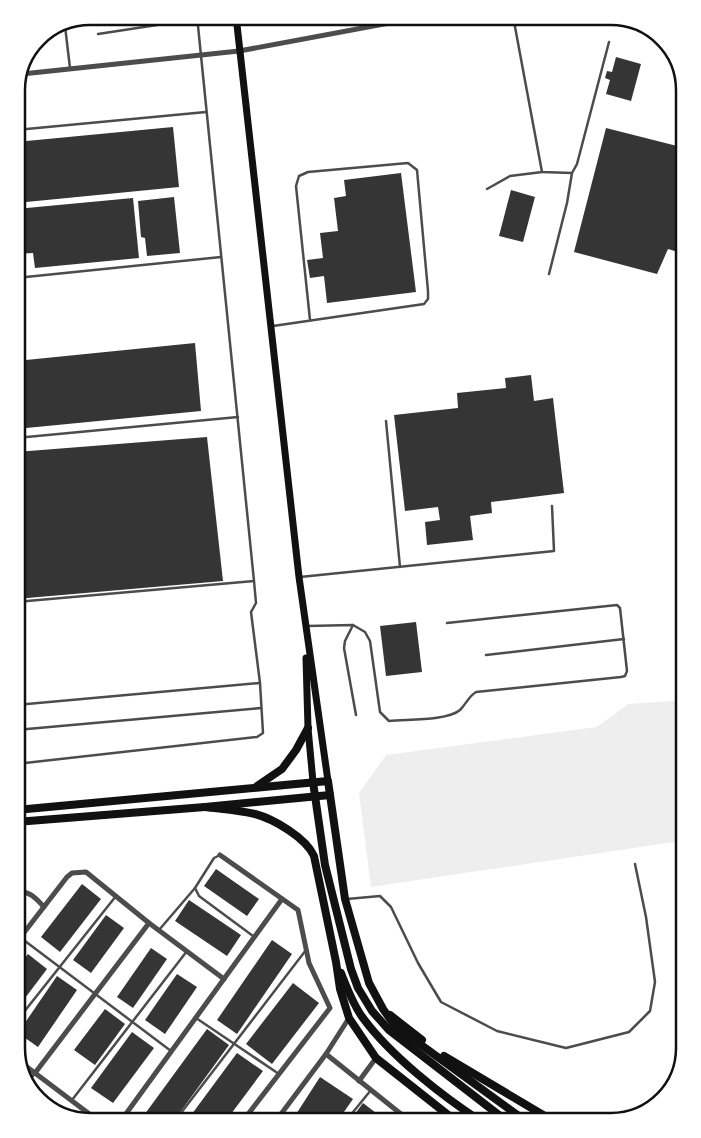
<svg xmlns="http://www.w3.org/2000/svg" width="701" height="1138" viewBox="0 0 701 1138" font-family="'Alegreya Sans',sans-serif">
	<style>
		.green { fill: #eee }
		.building { fill: #353535 }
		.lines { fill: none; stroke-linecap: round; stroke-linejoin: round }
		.service { stroke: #4c4c4c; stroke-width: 2.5 }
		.minor { stroke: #4c4c4c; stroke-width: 5 }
		.secondary { stroke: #111; stroke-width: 7 }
		.primary { stroke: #111; stroke-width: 8 }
		.rim { fill: none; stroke: #111; stroke-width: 2.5 }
	</style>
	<rect width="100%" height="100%" fill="#fff"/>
	<g class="green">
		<polygon points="685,552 685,641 676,570"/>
		<polygon points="685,700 685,857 674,842 371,887 359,793 386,755 597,727 628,704"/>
	</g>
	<g class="building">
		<polygon points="100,16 152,16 152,18 100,22"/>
		<polygon points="616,57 641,64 631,101 606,94 610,80 605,78 607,71 612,72"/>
		<polygon points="173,127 179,187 16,203 16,142"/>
		<polygon points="606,128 685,148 685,254 668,249 657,274 574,252"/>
		<polygon points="401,173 416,292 327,303 324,276 310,278 307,260 323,258 320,233 338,231 334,198 346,196 344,180"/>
		<polygon points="511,190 535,197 523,242 499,236"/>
		<polygon points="174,197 180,253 147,256 145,238 141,237 138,201"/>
		<polygon points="133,198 139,258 35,268 33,253 16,254 16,209"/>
		<polygon points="195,343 201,411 16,429 16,361"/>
		<polygon points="531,375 534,401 553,398 564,493 491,502 492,513 470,516 473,540 427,545 425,522 440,520 438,507 405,511 394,415 458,408 457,393 506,388 505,378"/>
		<polygon points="207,437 223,581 16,599 16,452"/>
		<polygon points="416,622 422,672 386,676 380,626"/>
		<polygon points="216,869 259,899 247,916 204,886"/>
		<polygon points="82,884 101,899 60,952 41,937"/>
		<polygon points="189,900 241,935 227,956 175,921"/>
		<polygon points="106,915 124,928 91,973 73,960"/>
		<polygon points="272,940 292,954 237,1034 217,1020"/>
		<polygon points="151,948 167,959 133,1008 117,997"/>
		<polygon points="28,954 47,969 16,1010 16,969"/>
		<polygon points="177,974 197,987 165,1034 145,1020"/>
		<polygon points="57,976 77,990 38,1047 18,1033"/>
		<polygon points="293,983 319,1003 272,1064 246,1044"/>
		<polygon points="105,1009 125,1024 95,1065 74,1050"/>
		<polygon points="207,1029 229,1045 173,1122 139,1122"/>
		<polygon points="132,1032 154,1048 113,1103 91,1088"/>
		<polygon points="237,1053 263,1071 225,1122 186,1122"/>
		<polygon points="320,1077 353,1099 337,1122 291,1122"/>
		<polygon points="34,1091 66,1115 65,1115 49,1109"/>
		<polygon points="363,1103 388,1122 349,1122"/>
	</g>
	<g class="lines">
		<g class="service">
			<polyline points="513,16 542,172 572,173"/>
			<polyline points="65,26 70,68"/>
			<polyline points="98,34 170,23 173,21 173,16"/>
			<polyline points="38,38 44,37"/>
			<polyline points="16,130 206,112"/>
			<polyline points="487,189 510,176 542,172"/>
			<polyline points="549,274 567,203 572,173 577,164 609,42"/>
			<polyline points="16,278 221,257"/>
			<polyline points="273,326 424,304 428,299 428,291 417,170 408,163 308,172 299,176 296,186 310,320"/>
			<polyline points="386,421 400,567"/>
			<polyline points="16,438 238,417"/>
			<polyline points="300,577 554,551 552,506"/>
			<polyline points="16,602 254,581"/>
			<polyline points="353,625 345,641 344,648 356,715"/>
			<path d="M 307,626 L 353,625 L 365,632 L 370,641 L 380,712 L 389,721 C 407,719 447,721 460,710 C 466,704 469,696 476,692 L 621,677 L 625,676 L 627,671 L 620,608 L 617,605 L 447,623"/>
			<polyline points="486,655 624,639"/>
			<polyline points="16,705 260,683"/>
			<polyline points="16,730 261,708"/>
			<polyline points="16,764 257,737 263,733 260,683 251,612 256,603 254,581 197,16"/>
			<polyline points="220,855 214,858 195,888 199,896 253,936"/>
			<polyline points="347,899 380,896 391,907 418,963 441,1002 497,1031 566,1048 629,1032 650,1011 655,982 646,917 635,864"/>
			<polyline points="159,930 195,888"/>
			<polyline points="21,938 171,1051"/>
			<polyline points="196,1018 279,1074"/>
			<polyline points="16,1022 116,896"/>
			<polyline points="27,1084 35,1073"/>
			<polyline points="72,1100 187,951"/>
			<polyline points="174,1122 306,950"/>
			<polyline points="345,1122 371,1090"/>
		</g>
		<g class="minor">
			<polyline points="22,74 239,51 427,16"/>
			<polyline points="220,855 298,910 309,963 330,1008 242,1122"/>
			<path d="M 16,892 C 29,890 36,898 44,907"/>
			<polyline points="16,943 67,877 72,873 86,872 149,923"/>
			<polyline points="326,1054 411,1122"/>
			<polyline points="19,1061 100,1122"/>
			<polyline points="35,1073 149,923 224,979"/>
			<polyline points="359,1081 376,1058"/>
			<polyline points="120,1122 282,899"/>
			<polyline points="275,1122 326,1054 349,1018"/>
		</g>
		<g class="secondary">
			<polyline points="236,16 299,577 328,781"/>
			<polyline points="306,658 308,728 313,782"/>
		</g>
		<g class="primary">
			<polyline points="313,782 325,865 351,969 358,988 372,1011 389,1030 508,1122"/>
			<polyline points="257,786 282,769 296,750 308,728"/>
			<path d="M 205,807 C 221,809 239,810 255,814 C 274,819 306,838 314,856 L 336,962 L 340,989 L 349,1018 L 376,1058 L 457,1122"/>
			<polyline points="16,810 328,781 345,899 369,983 383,1009 395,1026 527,1122"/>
			<polyline points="16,822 205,807 330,795"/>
			<path d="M 341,973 C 347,988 353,1005 363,1018 C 391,1056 442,1096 482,1122"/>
			<polyline points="390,1015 422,1040"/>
			<polyline points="444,1056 555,1122"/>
		</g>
	</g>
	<path d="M0 0H701V1138H0ZM90 25H611A65 65 0 0 1 676 90V1048A65 65 0 0 1 611 1113H90A65 65 0 0 1 25 1048V90A65 65 0 0 1 90 25Z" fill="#fff" fill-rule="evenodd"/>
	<path class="rim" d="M90 25H611A65 65 0 0 1 676 90V1048A65 65 0 0 1 611 1113H90A65 65 0 0 1 25 1048V90A65 65 0 0 1 90 25Z"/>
</svg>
